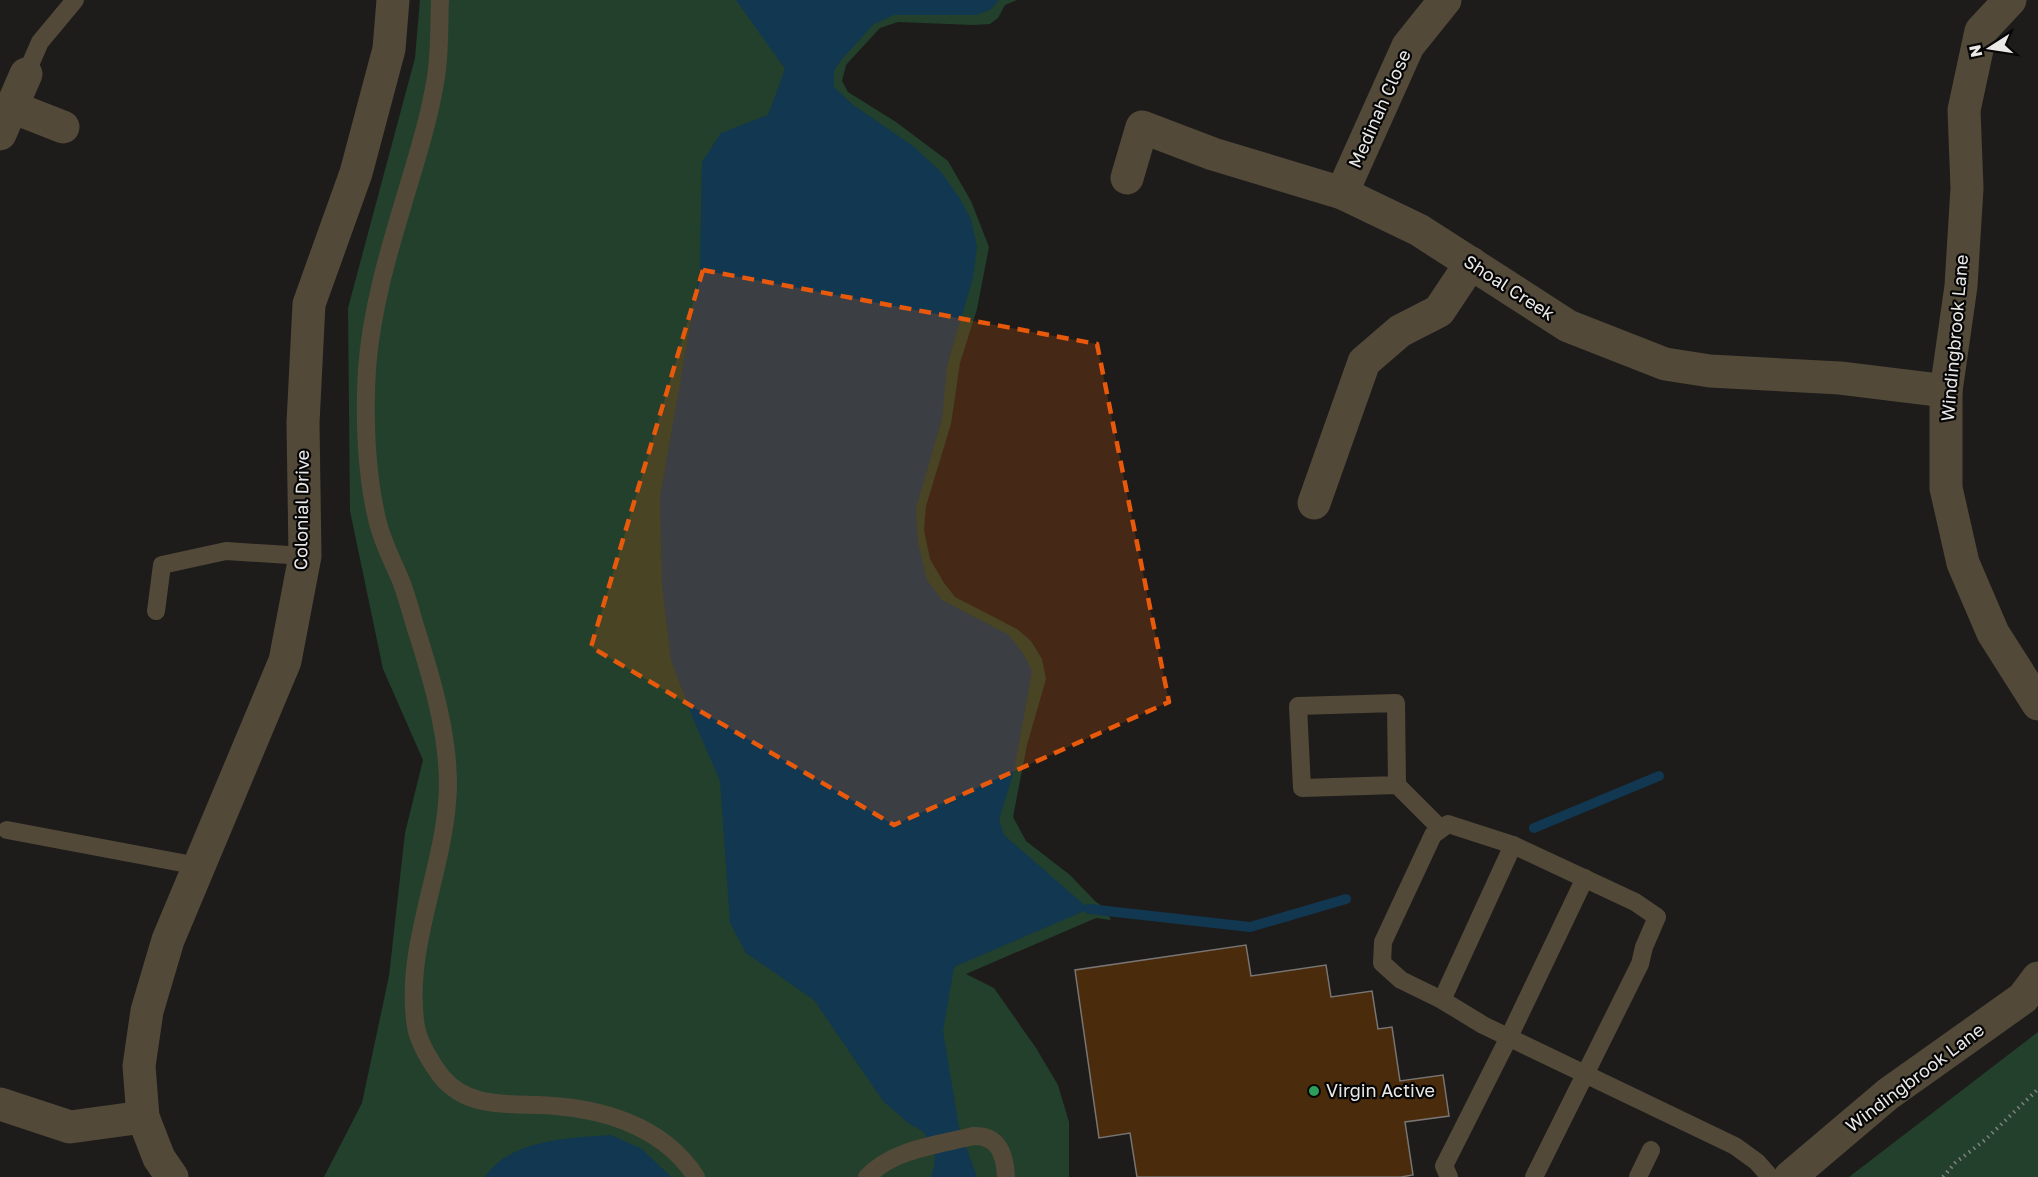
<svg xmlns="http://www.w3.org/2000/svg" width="2038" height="1177" viewBox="0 0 2038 1177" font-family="'Golos Text',sans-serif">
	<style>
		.green { fill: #22402b }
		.water { fill: #113751 }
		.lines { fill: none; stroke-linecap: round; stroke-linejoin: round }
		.stream { stroke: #113751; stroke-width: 10 }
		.building { fill: #4a2b0c; stroke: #787573; stroke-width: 1.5 }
		.path { stroke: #82817f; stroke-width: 4; stroke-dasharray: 1.5 4.5; stroke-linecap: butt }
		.service { stroke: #524939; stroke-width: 18 }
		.minor { stroke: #524939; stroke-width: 33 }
		.marked { fill: #e8590c; fill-opacity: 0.2; stroke: #e8590c; stroke-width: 4.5; stroke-dasharray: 12 8; stroke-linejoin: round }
		.leisure-dot { fill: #2e9e5b; stroke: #070606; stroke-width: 2 }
		.labels { text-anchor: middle; stroke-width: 4.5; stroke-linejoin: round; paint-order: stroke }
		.street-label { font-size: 18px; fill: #eae9e8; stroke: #070606 }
		.poi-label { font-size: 18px; fill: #eae9e8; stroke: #070606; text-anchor: start }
	</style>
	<rect width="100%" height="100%" fill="#1d1c1a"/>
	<g class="green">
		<polygon points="420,0 1017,0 1005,5 998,18 990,24 973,25 898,22 880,28 846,65 842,81 848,92 896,122 948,161 971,201 989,247 977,309 960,363 951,424 926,506 924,530 930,559 944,583 955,597 1017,629 1031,641 1042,659 1046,679 1027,745 1013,817 1026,841 1070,875 1095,901 1106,909 1111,920 1096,918 966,974 994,988 1036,1048 1058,1085 1069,1122 1069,1177 324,1177 362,1103 389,976 405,833 423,760 383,669 350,511 348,308 415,58"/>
		<polygon points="2038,1032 2038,1177 1849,1177"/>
	</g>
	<g class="water">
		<polygon points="736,0 999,0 990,10 976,15 894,15 874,24 841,60 834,71 834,87 853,105 913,146 941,172 959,197 971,219 977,247 973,278 947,366 942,419 916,508 918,543 927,580 942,600 1009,635 1024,655 1032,671 1014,771 999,820 1004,835 1089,909 954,967 943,1031 959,1127 977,1177 930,1177 933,1172 935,1156 924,1132 908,1123 883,1101 814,1000 746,953 730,923 720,781 692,716 671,660 662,585 660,497 700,269 702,162 721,133 768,115 785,69"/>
		<path d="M 611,1135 L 642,1149 L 671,1177 L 485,1177 C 510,1139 570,1138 611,1135 Z"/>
	</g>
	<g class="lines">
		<g class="stream">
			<polyline points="1534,828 1659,776"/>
			<polyline points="1089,909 1250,927 1346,899"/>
		</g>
	</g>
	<polygon class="building" points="1246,945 1251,976 1326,965 1331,997 1372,991 1378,1029 1392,1027 1400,1081 1443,1075 1449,1116 1405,1122 1413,1175 1401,1177 1137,1177 1130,1133 1099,1138 1075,970"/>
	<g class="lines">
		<polyline class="path" points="1943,1177 1955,1163 1985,1140 2038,1089"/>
		<g class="service">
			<path d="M 440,0 C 439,25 440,52 436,77 C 433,95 429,114 424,132 C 403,210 373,287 367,369 C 364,417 366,476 378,523 C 383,543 393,562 401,581 C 408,599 412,617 418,635 C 433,683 448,734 448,785 C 447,866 403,946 416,1027 C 419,1043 431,1063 441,1076 C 466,1107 503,1104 538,1105 C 598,1107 662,1124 696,1177"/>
			<polyline points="26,74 40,42 75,0"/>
			<polyline points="156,611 162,565 226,551 305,556"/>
			<polyline points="1397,785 1302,788 1298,706 1396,703 1397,785 1441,829"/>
			<polyline points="7,830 198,866"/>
			<polyline points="1442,1000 1513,845"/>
			<path d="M 867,1177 C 893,1149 938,1145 973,1136 C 998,1135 1005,1154 1006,1177"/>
			<polyline points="1449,1177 1444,1166 1509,1037 1585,878"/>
			<polyline points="1534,1177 1640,964 1644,947 1657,917 1635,902 1513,845 1448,824 1433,835 1383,942 1382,963 1401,980 1442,1000 1483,1025 1735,1146 1757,1162 1770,1177"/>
			<polyline points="1638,1177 1651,1150"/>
		</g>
		<g class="minor">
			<polyline points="2010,0 1981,31 1964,110 1967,188 1961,286 1946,391 1946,488 1963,563 1993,633 2038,704"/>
			<polyline points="12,107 63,127"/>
			<polyline points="0,134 26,74"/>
			<polyline points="1127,178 1142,127 1213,154 1342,193 1419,230 1568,326 1665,364 1710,371 1840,378 1946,391"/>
			<polyline points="1342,193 1408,46 1445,0"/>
			<polyline points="1314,503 1364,362 1400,331 1439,311 1471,263"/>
			<polyline points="0,1104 70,1127 143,1117"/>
			<polyline points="172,1177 159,1158 143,1117 139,1066 147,1011 168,940 285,661 305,556 303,423 309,304 356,173 389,49 393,0"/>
			<polyline points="1790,1177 1888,1094 2023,998 2038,978"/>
		</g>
	</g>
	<path class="marked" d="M 703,270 L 1097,344 L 1169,702 L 894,825 L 591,647 Z"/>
	<circle class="leisure-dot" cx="1314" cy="1091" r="6"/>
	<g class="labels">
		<g class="street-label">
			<text transform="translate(1380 109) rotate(-66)" y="6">Medinah Close</text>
			<text transform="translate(1509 288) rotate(33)" y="6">Shoal Creek</text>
			<text transform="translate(1955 338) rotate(-85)" y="6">Windingbrook Lane</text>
			<text transform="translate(302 510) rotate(-89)" y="6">Colonial Drive</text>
			<text transform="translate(1915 1078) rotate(-37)" y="6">Windingbrook Lane</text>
		</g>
		<g class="poi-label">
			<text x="1326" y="1097">Virgin Active</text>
		</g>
	</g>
	<g transform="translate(1990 48) rotate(258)" stroke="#070606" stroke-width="4.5" paint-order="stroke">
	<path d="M0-4.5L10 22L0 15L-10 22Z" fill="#eae9e8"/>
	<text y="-9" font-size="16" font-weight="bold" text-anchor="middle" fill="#eae9e8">N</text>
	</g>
</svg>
